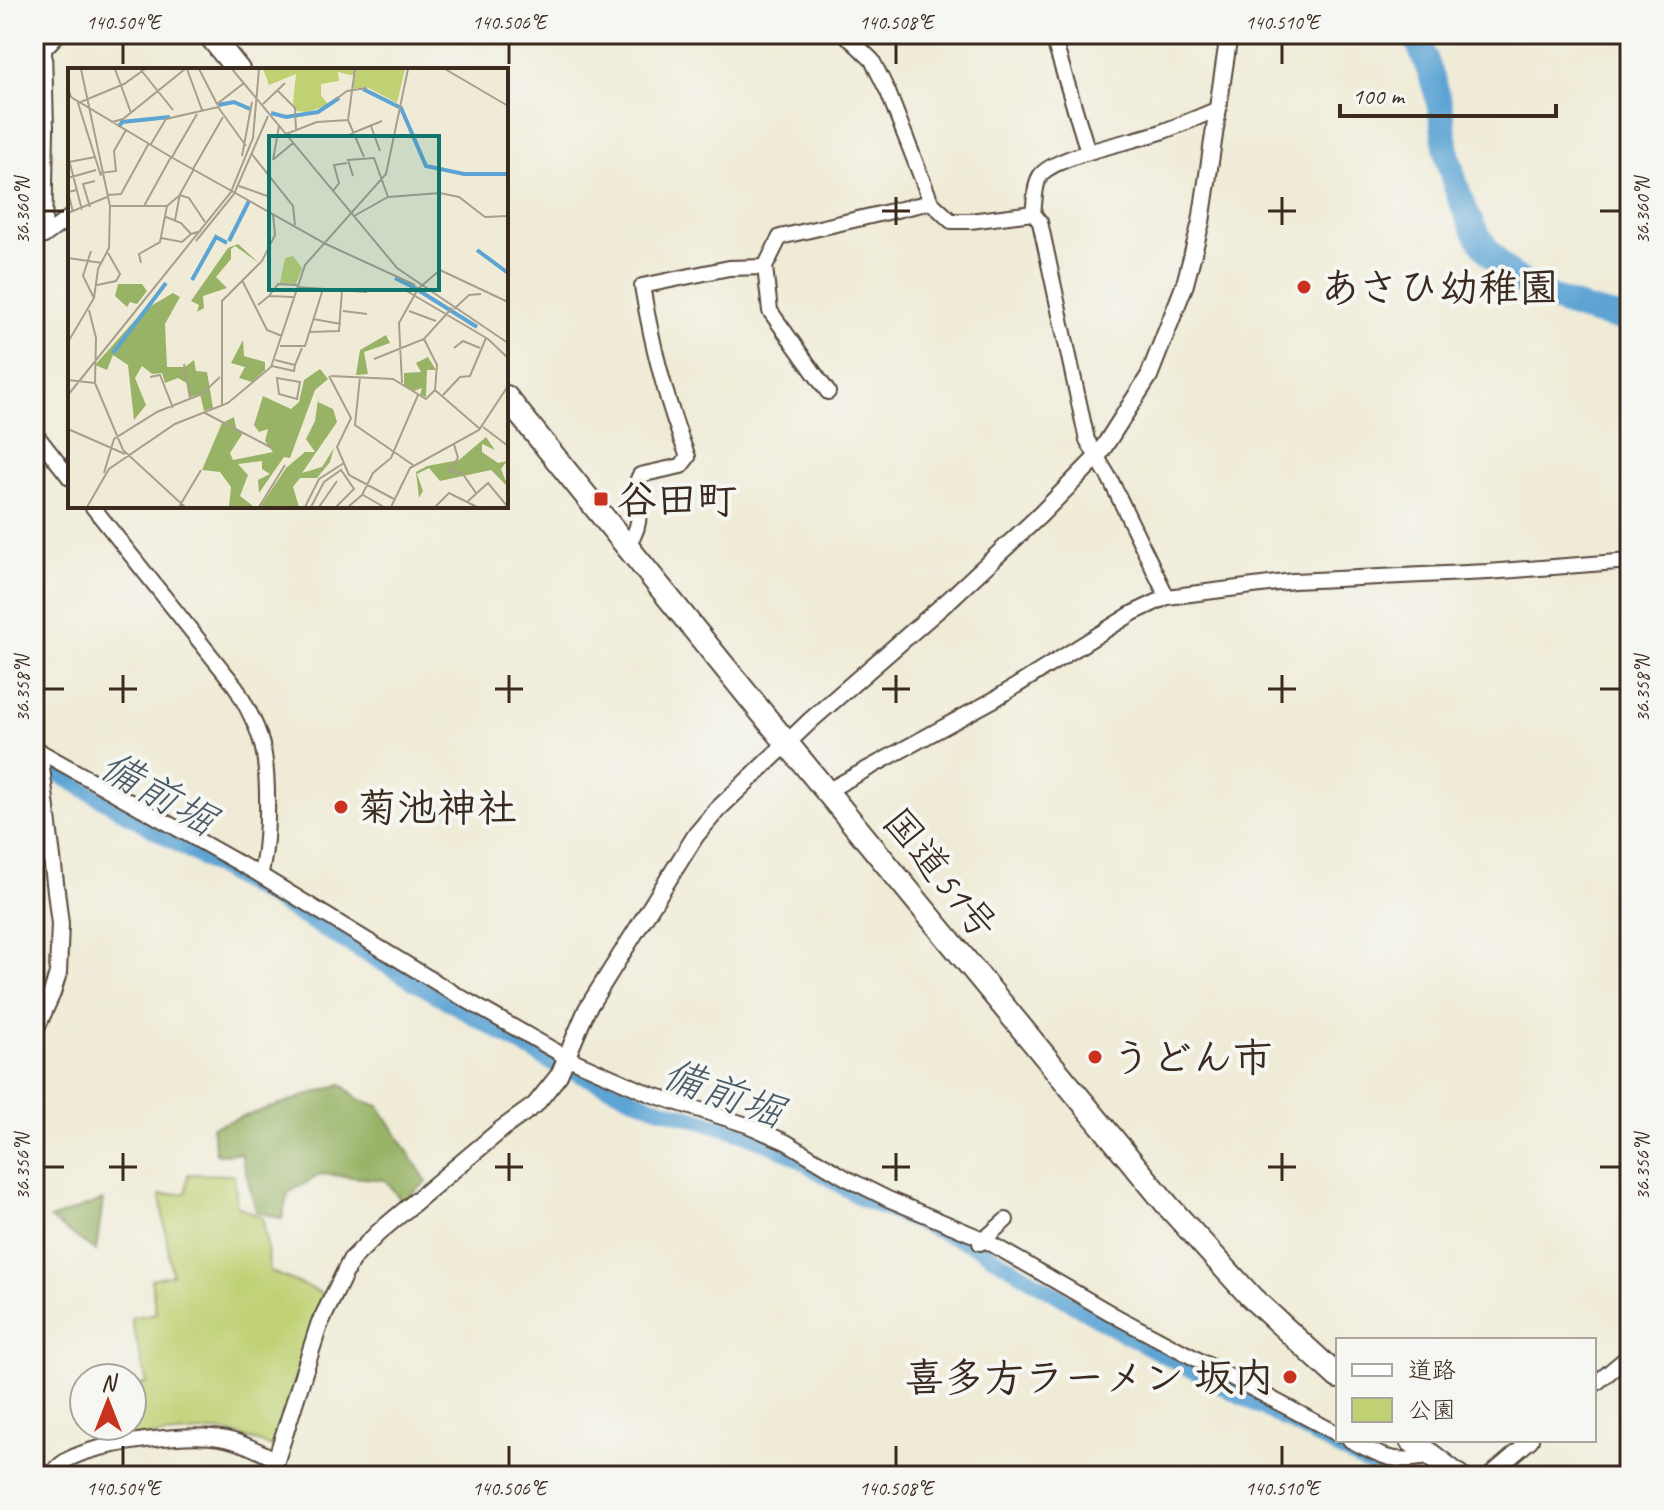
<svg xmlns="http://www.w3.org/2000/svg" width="1664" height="1510" viewBox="0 0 1664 1510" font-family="Caveat,'Klee One',sans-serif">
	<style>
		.green { fill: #c0d174; stroke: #7e7e49; stroke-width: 2 }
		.forest { fill: #98b366; stroke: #6a6e42; stroke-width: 2 }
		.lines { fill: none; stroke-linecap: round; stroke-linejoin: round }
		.canal { stroke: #5da4d4; stroke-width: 16 }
		.river { stroke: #5da4d4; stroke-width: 26 }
		.minor-casing { stroke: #56473a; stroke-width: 18 }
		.tertiary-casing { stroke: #56473a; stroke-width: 20 }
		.trunk-casing { stroke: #56473a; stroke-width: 26 }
		.minor { stroke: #fff; stroke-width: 14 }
		.tertiary { stroke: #fff; stroke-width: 16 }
		.trunk { stroke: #fff; stroke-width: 22 }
		.ticks { fill: none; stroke: #3b2a1e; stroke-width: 3 }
		.poi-dot { fill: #c8321e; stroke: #f6f6f2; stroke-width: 3 }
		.labels { text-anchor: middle; stroke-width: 8; stroke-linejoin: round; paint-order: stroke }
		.poi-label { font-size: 40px; font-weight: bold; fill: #3b2a1e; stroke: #f6f6f2; text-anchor: start }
		.street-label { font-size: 40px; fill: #3b2a1e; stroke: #f6f6f2 }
		.water-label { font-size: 42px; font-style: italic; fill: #495b67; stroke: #f6f6f2 }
		.inset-river { fill: none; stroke: #5da4d4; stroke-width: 4 }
		.inset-road { fill: none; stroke: #a79e8c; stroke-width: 2 }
		.view { fill: #0f766e; fill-opacity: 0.15; stroke: #0f766e; stroke-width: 4 }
		.inset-edge { fill: none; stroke: #3b2a1e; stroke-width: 4 }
		.neatline { fill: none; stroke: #3b2a1e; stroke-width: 3 }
		.ticks-label { font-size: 20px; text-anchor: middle; fill: #3b2a1e }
	</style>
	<rect width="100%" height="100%" fill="#f6f6f2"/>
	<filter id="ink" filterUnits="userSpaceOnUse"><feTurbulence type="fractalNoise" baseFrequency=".0125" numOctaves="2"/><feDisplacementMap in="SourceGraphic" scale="16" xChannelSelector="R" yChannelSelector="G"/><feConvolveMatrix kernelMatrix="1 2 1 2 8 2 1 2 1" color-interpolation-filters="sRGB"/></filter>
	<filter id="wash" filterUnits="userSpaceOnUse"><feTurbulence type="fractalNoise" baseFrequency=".006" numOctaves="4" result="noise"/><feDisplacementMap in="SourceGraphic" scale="32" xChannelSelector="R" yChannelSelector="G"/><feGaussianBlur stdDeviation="1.8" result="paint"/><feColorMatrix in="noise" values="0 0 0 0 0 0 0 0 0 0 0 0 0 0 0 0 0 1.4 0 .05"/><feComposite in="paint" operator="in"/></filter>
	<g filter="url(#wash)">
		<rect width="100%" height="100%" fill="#efebd6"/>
		<polygon class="green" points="188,1174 234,1175 237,1206 263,1218 270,1271 324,1294 272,1447 238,1435 217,1431 108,1439 106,1426 132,1426 132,1388 147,1383 131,1318 156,1313 151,1279 172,1274 160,1195 186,1193"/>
		<g class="forest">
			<polygon points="342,1084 358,1099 379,1106 427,1182 402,1201 385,1180 322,1174 288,1193 282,1219 256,1211 241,1153 216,1154 212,1127"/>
			<polygon points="103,1200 96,1251 50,1219"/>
		</g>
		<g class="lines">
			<polyline class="canal" points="34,760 552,1063 652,1106 745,1134 792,1155 862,1199 975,1246 1116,1330 1366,1463 1398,1476"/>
			<path class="river" d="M 1415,34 C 1423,55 1433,76 1438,98 C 1443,118 1444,138 1448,158 C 1475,268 1523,299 1630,320"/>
		</g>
	</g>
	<g filter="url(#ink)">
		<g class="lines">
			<g class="minor-casing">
				<g id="minor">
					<polyline points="845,34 872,60 888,92 931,202 951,221 970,221 1033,213 1040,222 1087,440 1110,479 1167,597"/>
					<polyline points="1052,34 1088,152"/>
					<path d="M 1033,213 C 1035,202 1034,186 1040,176 C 1053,156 1135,141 1161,132 C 1180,125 1199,117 1218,109"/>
					<polyline points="44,236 46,130 44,49 58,34"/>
					<polyline points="44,236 70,217"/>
					<polyline points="828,392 770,311 765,267 780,237 931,202"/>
					<polyline points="34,432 70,478"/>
					<path d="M 92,506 L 236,687 C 244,703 255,720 260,738 C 270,766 269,847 260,875"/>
					<path d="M 627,547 C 632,539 637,531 638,522 C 641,505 631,490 640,475 L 681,466 L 688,457 C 666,402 652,345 642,286 L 729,268 L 765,267"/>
					<polyline points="34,748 260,875 452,992 566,1057 650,1094 747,1125 786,1142 846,1178 888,1199 983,1239 1119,1318 1338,1434"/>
					<polyline points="827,791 995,699 1133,613 1167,597 1293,581 1488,572 1630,561"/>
					<polyline points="980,1243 1006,1220"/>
					<polyline points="1594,1385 1630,1355"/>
					<path d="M 1350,1440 C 1380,1456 1395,1465 1430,1456"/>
					<path d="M 49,1476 C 57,1468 63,1461 73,1457 C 103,1443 187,1432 220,1438 C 240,1441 259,1451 277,1460"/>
					<polyline points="1489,1476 1531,1440"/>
				</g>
			</g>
			<g class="tertiary-casing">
				<g id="tertiary">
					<polyline points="34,1033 52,993 58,973 60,924 39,751"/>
					<polyline points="271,1476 319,1325 351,1260 379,1232 503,1128 535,1105 559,1075 587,1009 696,835 717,810 811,720 949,600 1039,516 1098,456 1149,376 1185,284 1201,222 1229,34"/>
				</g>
			</g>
			<g class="trunk-casing">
				<g id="trunk">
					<polyline points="209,34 238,70"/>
					<polyline points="506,397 762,713 1169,1207 1251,1297 1338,1377"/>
					<polyline points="1411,1440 1458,1476"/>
				</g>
			</g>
			<use href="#minor" class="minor"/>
			<use href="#tertiary" class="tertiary"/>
			<use href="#trunk" class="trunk"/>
		</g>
	</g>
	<path class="ticks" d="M 123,44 L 123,64M 509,44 L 509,64M 896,44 L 896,64M 1282,44 L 1282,64M 896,197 L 896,225M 1282,197 L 1282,225M 44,211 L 64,211M 882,211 L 910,211M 1268,211 L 1296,211M 1600,211 L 1620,211M 123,675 L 123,703M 509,675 L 509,703M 896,675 L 896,703M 1282,675 L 1282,703M 44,689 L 64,689M 109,689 L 137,689M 495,689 L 523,689M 882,689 L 910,689M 1268,689 L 1296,689M 1600,689 L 1620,689M 123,1153 L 123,1181M 509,1153 L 509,1181M 896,1153 L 896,1181M 1282,1153 L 1282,1181M 44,1167 L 64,1167M 109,1167 L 137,1167M 495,1167 L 523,1167M 882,1167 L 910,1167M 1268,1167 L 1296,1167M 1600,1167 L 1620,1167M 123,1446 L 123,1466M 509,1446 L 509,1466M 896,1446 L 896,1466M 1282,1446 L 1282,1466"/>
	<g class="poi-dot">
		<circle cx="1304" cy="287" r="8"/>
		<rect x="593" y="491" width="16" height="16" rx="4"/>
		<circle cx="341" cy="807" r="8"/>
		<circle cx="1095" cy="1057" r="8"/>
		<circle cx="1290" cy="1377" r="8"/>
	</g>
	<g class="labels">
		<g class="poi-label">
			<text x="1320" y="301">あさひ幼稚園</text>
			<text x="617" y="513">谷田町</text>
			<text x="357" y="821">菊池神社</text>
			<text x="1111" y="1071">うどん市</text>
			<text x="1274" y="1391" text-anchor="end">喜多方ラーメン 坂内</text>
		</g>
		<g class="street-label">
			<text transform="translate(941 873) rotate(51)" y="14">国道51号</text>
		</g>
		<g class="water-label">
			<text transform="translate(159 792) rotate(30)" y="15">備前堀</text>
			<text transform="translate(724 1092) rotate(20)" y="15">備前堀</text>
		</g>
	</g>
	<g transform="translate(68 68)">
		<rect width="440" height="440" fill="#efebd6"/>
		<path d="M 195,1 L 337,1 L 329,35 L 299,19 L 284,21 L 287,8 L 270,4 L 271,13 L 253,16 L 253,28 L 261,37 L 239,44 L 228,43 L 225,35 L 228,6 L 201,17 ZM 225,188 L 234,200 L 228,216 L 212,215 L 217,190 Z" fill="#c0d174"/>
		<path d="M 170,176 L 191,195 L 167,178 L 163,181 L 163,191 L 148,209 L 159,220 L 135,228 L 136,240 L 129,244 L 131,237 L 123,233 L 160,180 ZM 50,216 L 74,216 L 79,223 L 69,236 L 62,234 L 59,239 L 47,228 ZM 105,225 L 112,229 L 97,256 L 99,299 L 117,299 L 126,292 L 128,303 L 139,304 L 145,340 L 136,343 L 132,326 L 122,329 L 120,316 L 110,310 L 97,315 L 94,305 L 84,306 L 74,298 L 67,310 L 78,337 L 66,352 L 60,297 L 45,287 L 39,302 L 27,297 L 76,242 ZM 318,267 L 322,275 L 296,284 L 300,306 L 288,307 L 292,282 ZM 175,272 L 176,288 L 197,294 L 197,302 L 184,314 L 171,310 L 177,299 L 163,295 ZM 360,289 L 368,302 L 359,302 L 358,329 L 352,327 L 354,320 L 346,323 L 336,317 L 336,305 L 353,304 L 348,295 ZM 252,301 L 260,311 L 247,322 L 222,390 L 216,389 L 191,425 L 190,412 L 202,406 L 194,401 L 194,393 L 170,396 L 180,407 L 172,428 L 185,438 L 161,439 L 163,419 L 152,404 L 134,402 L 154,355 L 166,349 L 168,360 L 175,365 L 162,385 L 165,392 L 205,384 L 197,373 L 200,361 L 191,364 L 186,357 L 195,328 L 223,341 L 231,334 L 236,312 ZM 251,325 L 250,334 L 265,341 L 269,354 L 234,405 L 254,399 L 266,380 L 262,394 L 249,410 L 232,410 L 225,419 L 231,439 L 192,439 L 218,400 L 237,384 L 247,384 L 238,371 L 247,353 ZM 418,369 L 427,382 L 414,376 L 414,384 L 430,395 L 439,393 L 433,401 L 440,419 L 423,402 L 372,413 L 361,400 L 349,406 L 355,423 L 351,430 L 348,404 L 359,398 L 391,392 Z" fill="#98b366"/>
		<path class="inset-river" d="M 295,21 L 333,40 L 358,98 L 396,106 L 440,106M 150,37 L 166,34 L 182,41M 203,45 L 218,49 L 250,44 L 271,30M 51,59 L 54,54 L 102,49M 161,173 L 181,133M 409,182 L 440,205M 327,210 L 349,221M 124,212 L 148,169 L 159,175M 350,222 L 409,259M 45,285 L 98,215"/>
		<path class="inset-road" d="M 47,1 L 63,45M 119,1 L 134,42M 131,1 L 149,36 L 176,15M 164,1 L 329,200 L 440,275M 287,1 L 280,52 L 296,89M 377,1 L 440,38M 73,2 L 105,42M 0,19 L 3,29 L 103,89 L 258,176 L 347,217M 209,22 L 227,40 L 228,62M 267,32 L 279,23 L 299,20M 195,36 L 217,15M 44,54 L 55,51 L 117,1M 303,58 L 312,83M 218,66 L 249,54 L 280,52M 282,66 L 314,53M 83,76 L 98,51 L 150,39 L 178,78M 183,85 L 225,138 L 227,157M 0,88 L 14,142M 174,88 L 184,34M 104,89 L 129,46M 206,91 L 225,75M 205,92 L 211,58M 1,94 L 27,89M 125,101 L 155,49M 33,105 L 48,103 L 46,83 L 58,62M 33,108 L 10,35 L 56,16 L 77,1M 285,108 L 280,92 L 306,90 L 320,129M 0,110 L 28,102M 171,118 L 202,129M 265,123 L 271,115 L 266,97 L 279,95M 40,127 L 53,126 L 81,75M 112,127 L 121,130 L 137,154M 42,138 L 99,138 L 112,127M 76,138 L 103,89M 22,139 L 15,116 L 27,113M 5,144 L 0,124 L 9,122M 0,145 L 39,129M 286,148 L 320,129 L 372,125 L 391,129 L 417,149 L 440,148M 98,149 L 113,155 L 123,166 L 133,163M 107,152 L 112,126 L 126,101M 93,170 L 114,174 L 123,166M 128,173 L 166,126 L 200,48M 23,183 L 15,208 L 26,230M 0,190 L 34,195M 73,195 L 71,186 L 92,174 L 99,138M 174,212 L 199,262 L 214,268M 29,217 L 48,213 L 52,206 L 40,185M 229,219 L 299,224M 337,222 L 420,271 L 440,290M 201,228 L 210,216 L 229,217M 190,237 L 201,228 L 225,229M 386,241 L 401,227 L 413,226M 21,242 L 28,270 L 27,315M 275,243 L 299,246M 341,243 L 368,253M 245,251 L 273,256M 242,264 L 271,263 L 274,222M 0,274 L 26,230 L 30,201 L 41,180 L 42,138 L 13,1M 212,278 L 237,278 L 254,224M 386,280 L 395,273 L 412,280M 306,291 L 356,271 L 384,240M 207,292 L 227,297 L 234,280M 116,296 L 122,330M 204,298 L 226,303 L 227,297M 261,308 L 283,350 L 269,379 L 281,407 L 326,431M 263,308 L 325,311 L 358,331 L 367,322 L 369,297 L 356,271M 82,309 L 92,307 L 105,340M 292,309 L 287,357 L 345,397M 209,310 L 232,314 L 229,331 L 211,326 ZM 0,312 L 27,315M 27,315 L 55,382 L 117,439M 334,315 L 331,255 L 350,221 L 372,202 L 440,234M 367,322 L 412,361M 0,327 L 163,124 L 185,70 L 191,1M 375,327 L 392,309 L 402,308 L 418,270M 154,338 L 154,233 L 194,193 L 207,167 L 205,146M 137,345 L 204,380M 415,359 L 440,378M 0,361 L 57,386M 386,376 L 390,390 L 381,403 L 394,405 L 408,425M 36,405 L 46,371 L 89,344 L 134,326 L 152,309M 295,427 L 316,439M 399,434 L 420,415 L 439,438M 19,439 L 41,401 L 107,356 L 160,335 L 203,299 L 237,197 L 318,106 L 340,1M 111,439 L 133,402M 191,439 L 217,397M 237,439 L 251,411 L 276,395M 243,439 L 256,414 L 273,402 L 286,421 L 268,439M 251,439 L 269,413M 280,439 L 294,427 L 305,405 L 323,390 L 350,327M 323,439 L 342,400 L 411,362 L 440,318M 367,439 L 381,425 L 409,439"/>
		<path class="view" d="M 201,68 L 371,68 L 371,222 L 201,222 Z"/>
		<rect width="440" height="440" class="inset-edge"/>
	</g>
	<rect width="1664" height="1510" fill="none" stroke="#f6f6f2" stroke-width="88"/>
	<rect x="1336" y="1338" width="260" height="104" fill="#f6f6f2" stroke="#aba49d" stroke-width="2"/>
	<rect x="1352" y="1364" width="40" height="12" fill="#ffffff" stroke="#aba49d" stroke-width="2"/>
	<text x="1408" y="1378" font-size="24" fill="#3b2a1e">道路</text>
	<rect x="1352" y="1398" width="40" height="24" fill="#c0d174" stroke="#aba49d" stroke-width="2"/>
	<text x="1408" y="1418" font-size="24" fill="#3b2a1e">公園</text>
	<g transform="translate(108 1402)"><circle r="38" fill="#f6f6f2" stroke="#aba49d" stroke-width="2"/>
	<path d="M0-6L14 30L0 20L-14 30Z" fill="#c8321e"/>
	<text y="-12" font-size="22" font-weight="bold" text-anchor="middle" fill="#3b2a1e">N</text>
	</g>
	<path d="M1340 104v12h216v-12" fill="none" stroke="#3b2a1e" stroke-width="4"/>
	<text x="1352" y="104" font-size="24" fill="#3b2a1e" stroke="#f6f6f2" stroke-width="6" paint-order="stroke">100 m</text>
	<rect x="44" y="44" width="1576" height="1422" class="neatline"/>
	<g class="ticks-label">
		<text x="123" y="29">140.504°E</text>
		<text x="509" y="29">140.506°E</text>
		<text x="896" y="29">140.508°E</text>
		<text x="1282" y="29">140.510°E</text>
		<text transform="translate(22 211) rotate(-90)" y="7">36.360°N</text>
		<text transform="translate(1642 211) rotate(-90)" y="7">36.360°N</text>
		<text transform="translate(22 689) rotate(-90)" y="7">36.358°N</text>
		<text transform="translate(1642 689) rotate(-90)" y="7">36.358°N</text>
		<text transform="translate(22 1167) rotate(-90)" y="7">36.356°N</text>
		<text transform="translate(1642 1167) rotate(-90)" y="7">36.356°N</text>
		<text x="123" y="1495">140.504°E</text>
		<text x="509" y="1495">140.506°E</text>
		<text x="896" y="1495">140.508°E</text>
		<text x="1282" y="1495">140.510°E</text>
	</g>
</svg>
